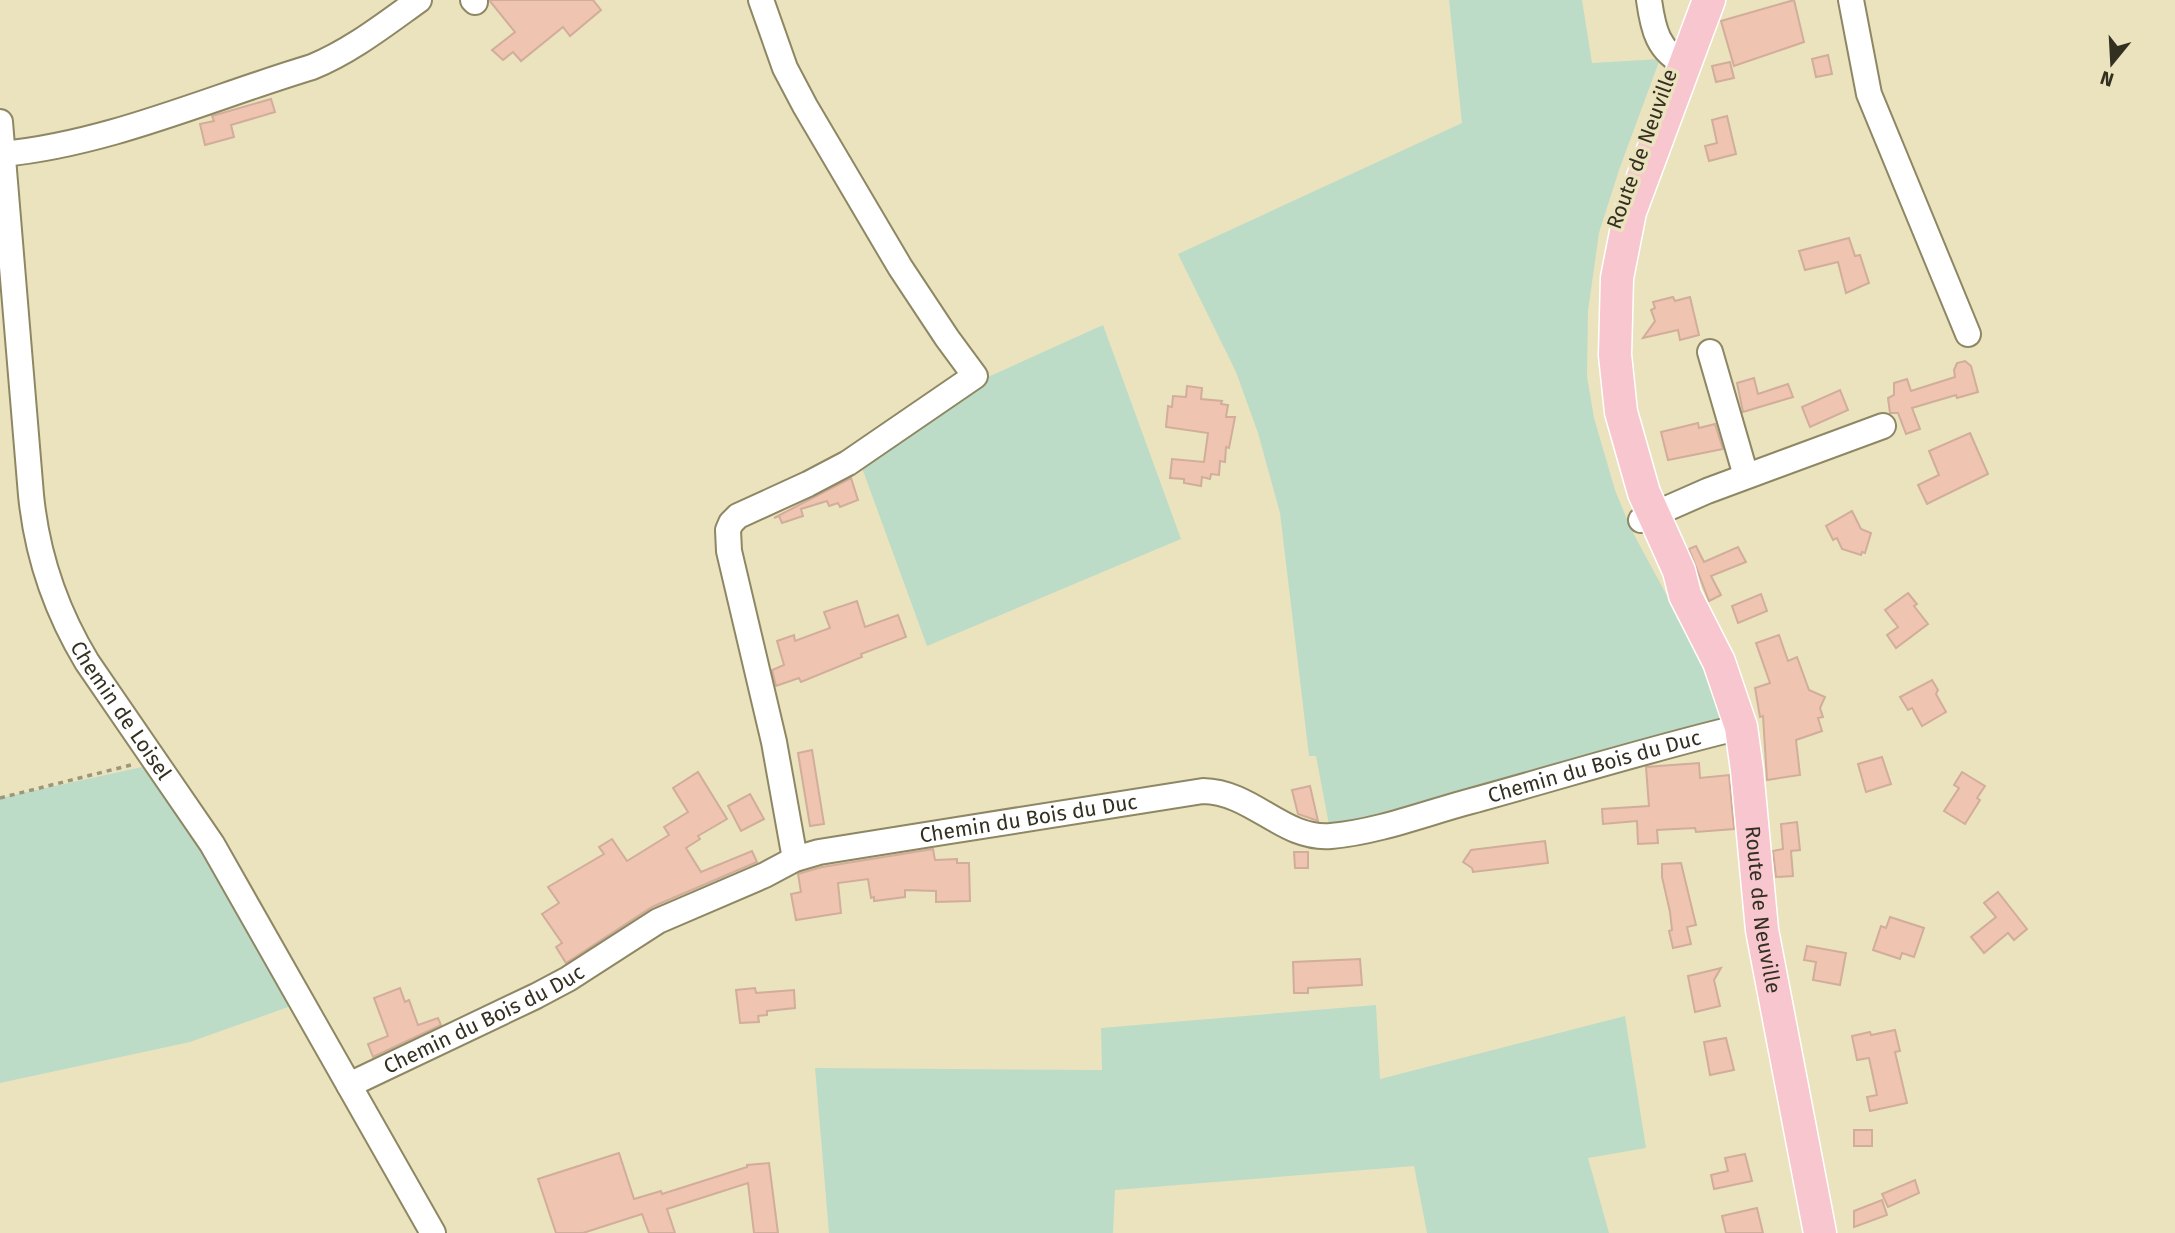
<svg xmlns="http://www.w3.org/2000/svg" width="2175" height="1233" viewBox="0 0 2175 1233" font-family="'Fira Sans',sans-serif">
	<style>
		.green { fill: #bcdcc8 }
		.building { fill: #efc4b0; stroke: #d1ad9b; stroke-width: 2 }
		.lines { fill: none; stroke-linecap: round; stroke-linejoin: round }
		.minor-casing { stroke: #8e8764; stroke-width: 28 }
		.major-casing { stroke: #fff; stroke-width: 35 }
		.path { stroke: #9c967b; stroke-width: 3.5; stroke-dasharray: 5 5; stroke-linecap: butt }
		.minor { stroke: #fff; stroke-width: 24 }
		.major { stroke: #f8c6ce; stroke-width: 32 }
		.labels { text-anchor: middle; stroke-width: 7; stroke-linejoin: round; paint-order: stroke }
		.street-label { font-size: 21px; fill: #333022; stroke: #ebe3be }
	</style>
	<rect width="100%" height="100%" fill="#ebe3be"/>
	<g class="green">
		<polygon points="1449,0 1582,0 1592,63 1660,59 1619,170 1599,233 1588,311 1587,376 1594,418 1615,490 1631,529 1706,668 1726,731 1330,830 1316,756 1309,756 1280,513 1258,433 1236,372 1178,254 1462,123"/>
		<polygon points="1103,325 1181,539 927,646 862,468 988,377"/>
		<polygon points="142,767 206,857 291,1006 190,1042 0,1083 0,798"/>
		<polygon points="1376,1005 1380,1079 1625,1016 1646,1148 1588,1158 1609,1233 1427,1233 1414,1166 1115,1190 1113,1233 829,1233 815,1068 1102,1070 1101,1028"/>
	</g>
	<g class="building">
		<polygon points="489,0 593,0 601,10 570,36 563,27 521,61 513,52 503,60 492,50 515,32"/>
		<polygon points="1794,0 1804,42 1734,66 1721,21"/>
		<polygon points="1828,55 1832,74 1816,77 1812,59"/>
		<polygon points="1730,62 1734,78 1716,82 1712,66"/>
		<polygon points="271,99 275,112 231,125 234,137 205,145 200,124 214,121 212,116"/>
		<polygon points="1727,116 1736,154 1709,161 1705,146 1717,143 1712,120"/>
		<polygon points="1849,238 1855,256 1860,255 1869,283 1846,293 1838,262 1805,270 1799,251"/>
		<polygon points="1673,297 1675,301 1690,297 1699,335 1680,340 1678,330 1643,338 1655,321 1651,310 1655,308 1653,302"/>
		<polygon points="1965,361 1971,366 1978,392 1957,398 1956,395 1912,408 1920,429 1906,434 1898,413 1890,413 1888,398 1894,395 1894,383 1907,379 1911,391 1955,377 1954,370 1957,363"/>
		<polygon points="1754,378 1758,394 1788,384 1793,397 1743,412 1737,383"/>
		<polygon points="1187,386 1202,388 1201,399 1222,401 1221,404 1228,405 1226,417 1235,417 1229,448 1226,447 1225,462 1220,461 1219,475 1211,474 1210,479 1202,477 1201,486 1184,483 1184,479 1170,478 1172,459 1204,462 1208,433 1166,427 1168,406 1172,407 1173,396 1186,397"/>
		<polygon points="1840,390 1848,410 1810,427 1802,407"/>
		<polygon points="1698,423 1699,428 1715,424 1723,449 1668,460 1661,432"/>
		<polygon points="1970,433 1988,474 1927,504 1918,485 1939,475 1929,451"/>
		<polygon points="851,478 858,500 840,507 838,503 829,506 827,501 801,509 803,516 782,523 779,516 774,518"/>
		<polygon points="1852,511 1861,529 1871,533 1865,553 1862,552 1861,555 1842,549 1837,538 1833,540 1826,526"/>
		<polygon points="1696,546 1704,562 1738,547 1746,562 1711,576 1721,595 1709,601 1689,549"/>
		<polygon points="1908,593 1917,604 1914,606 1928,624 1896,648 1887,635 1898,627 1885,610"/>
		<polygon points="1761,594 1767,611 1738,623 1732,606"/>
		<polygon points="857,601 865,627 898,615 906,637 861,654 862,657 801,682 799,678 776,686 772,670 784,665 777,641 794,635 795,641 830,628 824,612"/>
		<polygon points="1779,635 1788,661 1797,657 1809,690 1825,697 1820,708 1823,717 1818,718 1822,731 1796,740 1800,775 1767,780 1763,716 1760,717 1755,688 1770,683 1756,643"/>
		<polygon points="1932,680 1938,690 1936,694 1946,712 1922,726 1912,708 1908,710 1900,697"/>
		<polygon points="812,750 824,824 810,826 798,753"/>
		<polygon points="1882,757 1891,784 1866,792 1858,764"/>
		<polygon points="1699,763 1700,778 1729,775 1734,829 1696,832 1695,828 1657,830 1658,843 1638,844 1637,821 1603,824 1602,809 1649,806 1646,767"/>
		<polygon points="698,772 727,819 698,836 700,839 686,848 701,872 752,851 757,862 652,907 566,963 556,947 562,943 542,914 559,903 548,887 604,854 599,847 612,839 627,861 669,835 664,827 688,812 673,788"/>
		<polygon points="1962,772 1985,786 1977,798 1980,800 1965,824 1944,811 1959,788 1954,785"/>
		<polygon points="1310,786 1318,821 1298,814 1292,790"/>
		<polygon points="750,794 764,819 741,831 728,806"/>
		<polygon points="1797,822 1800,850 1791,851 1793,876 1776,877 1773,851 1783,849 1781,824"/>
		<polygon points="1545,841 1548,863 1473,872 1472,868 1463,862 1471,850"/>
		<polygon points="933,849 935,860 957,859 957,863 969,863 970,901 936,902 936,891 905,890 905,897 874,901 874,897 871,898 868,879 838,883 841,913 796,920 791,894 801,892 798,874 801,873 822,867"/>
		<polygon points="1294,852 1308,852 1308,868 1295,868"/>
		<polygon points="1681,863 1696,925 1687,927 1691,944 1673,948 1669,931 1672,930 1670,912 1662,877 1662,864"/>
		<polygon points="1998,892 2027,929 2014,940 2008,933 1984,953 1971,937 1996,917 1984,903"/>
		<polygon points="1890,917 1924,928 1914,957 1902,953 1900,959 1873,950 1881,926 1886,928"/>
		<polygon points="1807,946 1846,953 1840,985 1813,980 1816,962 1804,960"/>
		<polygon points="1360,959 1362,985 1308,988 1308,993 1294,993 1293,962"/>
		<polygon points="1721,968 1714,980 1720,1006 1695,1012 1688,976"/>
		<polygon points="400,988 405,1002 409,1000 418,1025 438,1018 441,1025 373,1057 368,1044 388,1036 374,998"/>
		<polygon points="755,988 756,993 794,990 795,1008 767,1011 767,1015 758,1016 759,1022 740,1023 736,990"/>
		<polygon points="1895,1030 1900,1051 1895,1052 1907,1103 1870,1111 1867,1097 1877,1095 1869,1058 1857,1060 1852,1036 1870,1032 1871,1035"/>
		<polygon points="1726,1038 1734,1070 1710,1075 1704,1042"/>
		<rect x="1854" y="1130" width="18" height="16"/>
		<polygon points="619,1153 634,1199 661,1191 662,1194 747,1167 747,1165 769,1163 778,1233 754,1233 748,1183 667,1209 675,1233 649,1233 642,1214 583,1233 556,1233 538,1179"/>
		<polygon points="1745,1154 1752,1181 1714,1189 1711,1175 1728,1171 1725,1158"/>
		<polygon points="1915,1180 1919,1193 1888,1207 1882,1194"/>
		<polygon points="1882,1200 1887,1215 1854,1227 1854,1211"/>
		<polygon points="1757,1208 1763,1233 1726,1233 1722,1216"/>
	</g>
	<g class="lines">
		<g class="minor-casing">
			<g id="minor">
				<polyline points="473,0 475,2"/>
				<polyline points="761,0 785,68 805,106 900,267 947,338 975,376 848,463 808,484 738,516 731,523 728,530 729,551 774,742 795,859"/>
				<path d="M 1649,0 C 1653,29 1658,52 1686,64"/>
				<polyline points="1851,0 1869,94 1968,334"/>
				<path id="s1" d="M 0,122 L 31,495 C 37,556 55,609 87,662 L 212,844 L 433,1233"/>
				<path d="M 3,154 C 111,143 209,98 312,67 C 351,51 384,25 419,0"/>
				<polyline points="1710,352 1746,476"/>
				<polyline points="1641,520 1707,491 1883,426"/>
				<path id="s2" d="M 349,1085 L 536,996 L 568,979 L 658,921 L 765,875 L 795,859 L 819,852 L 944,832 L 1203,791 C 1253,792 1283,840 1331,836 C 1376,832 1421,815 1464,803 C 1556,778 1648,749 1741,727"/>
			</g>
		</g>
		<g class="major-casing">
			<g id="major">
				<path id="s3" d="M 1709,0 L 1630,212 L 1617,278 L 1615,355 L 1621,412 L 1644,493 L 1679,571 L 1685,595 L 1719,662 L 1741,727 L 1747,770 L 1762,930 L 1820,1233"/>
			</g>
		</g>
		<polyline class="path" points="0,798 135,764"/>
		<use href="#minor" class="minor"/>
		<use href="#major" class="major"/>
	</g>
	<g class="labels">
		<g class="street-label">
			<text transform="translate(1642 149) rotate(-70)" y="7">Route de Neuville</text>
			<text dy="7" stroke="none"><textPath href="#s1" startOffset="611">Chemin de Loisel</textPath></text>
			<text dy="7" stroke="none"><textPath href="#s2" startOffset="1325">Chemin du Bois du Duc</textPath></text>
			<text dy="7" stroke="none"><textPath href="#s2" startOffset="738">Chemin du Bois du Duc</textPath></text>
			<text dy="7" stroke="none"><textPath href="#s3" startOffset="950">Route de Neuville</textPath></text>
			<text dy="7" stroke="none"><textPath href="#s2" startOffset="150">Chemin du Bois du Duc</textPath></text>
		</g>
	</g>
	<g transform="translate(2112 63) rotate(198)" stroke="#ebe3be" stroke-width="5" paint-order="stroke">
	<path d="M0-5L12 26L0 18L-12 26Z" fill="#333022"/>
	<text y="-10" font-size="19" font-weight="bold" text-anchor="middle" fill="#333022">N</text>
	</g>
</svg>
